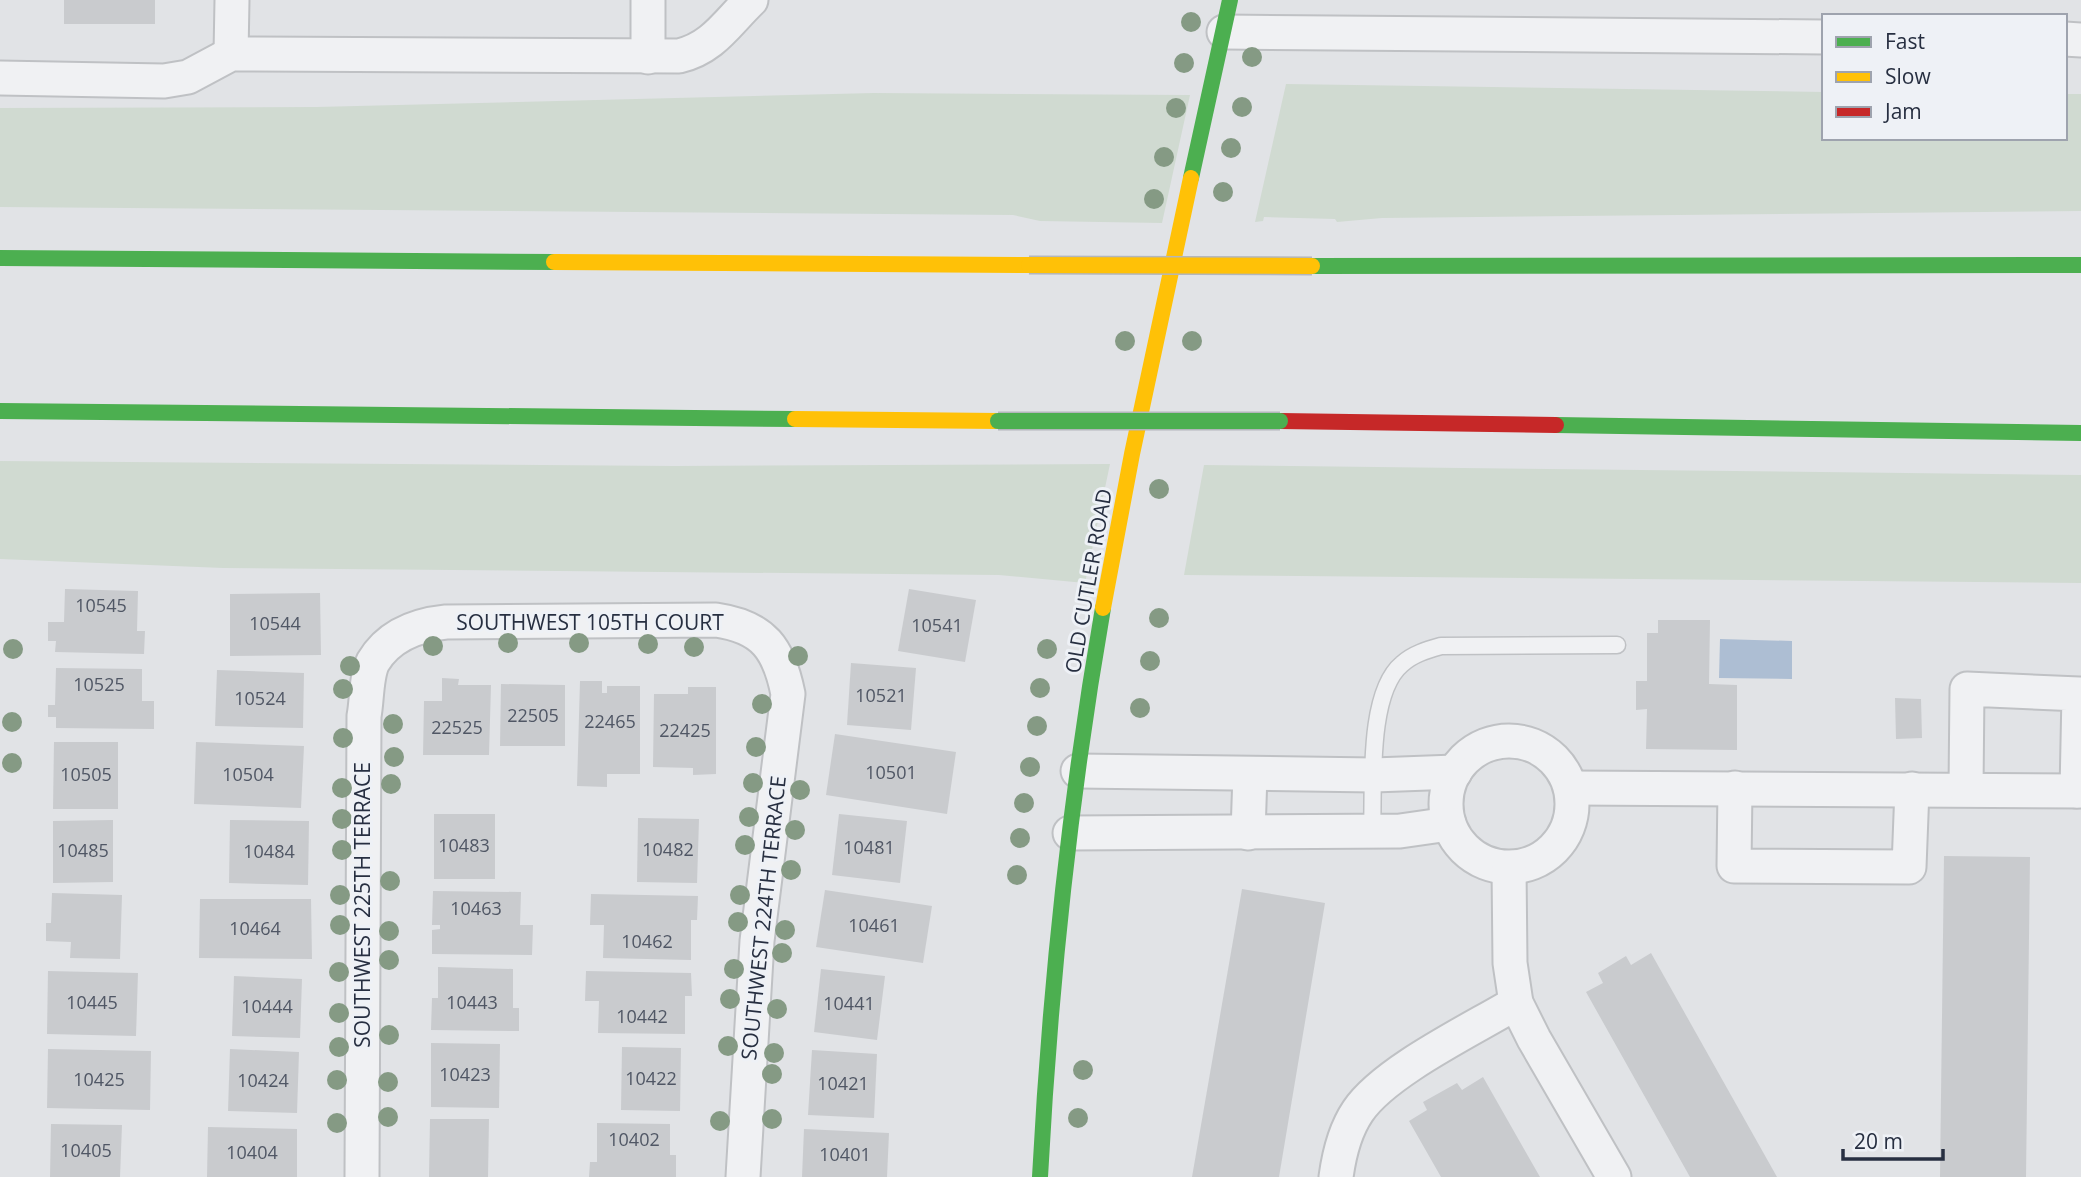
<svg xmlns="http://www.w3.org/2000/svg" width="2081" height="1177" viewBox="0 0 2081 1177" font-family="'Open Sans',sans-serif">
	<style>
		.green { fill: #d0dad1 }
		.water { fill: #adbed3 }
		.building { fill: #c9cbce }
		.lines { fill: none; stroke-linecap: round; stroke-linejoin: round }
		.lane-casing { stroke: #bfc1c4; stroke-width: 19 }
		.street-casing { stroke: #bfc1c4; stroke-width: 37 }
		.lane { stroke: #f0f1f3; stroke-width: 16 }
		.street { stroke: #f0f1f3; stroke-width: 33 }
		.fast { stroke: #4caf50; stroke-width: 16 }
		.slow { stroke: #ffc107; stroke-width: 16 }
		.jam { stroke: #c62828; stroke-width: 16 }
		.fast-bridge-casing { stroke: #b3b6bb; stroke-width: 19; stroke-linecap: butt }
		.slow-bridge-casing { stroke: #b3b6bb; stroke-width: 19; stroke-linecap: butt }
		.fast-bridge { stroke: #4caf50; stroke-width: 16 }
		.slow-bridge { stroke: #ffc107; stroke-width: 16 }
		.tree { fill: #859a84 }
		.labels { text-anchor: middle; stroke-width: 6; stroke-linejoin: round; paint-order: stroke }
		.number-label { font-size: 18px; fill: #505765 }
		.street-label { font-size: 21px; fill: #272f41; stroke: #eef1f6 }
	</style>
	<rect width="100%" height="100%" fill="#e1e3e6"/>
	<g class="green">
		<polygon points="1286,84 1824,92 1824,138 2065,138 2065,94 2081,94 2081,211 1382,218 1337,222 1335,219 1264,217 1263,221 1255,222"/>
		<polygon points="874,93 1190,95 1162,223 1040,221 1013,215 0,207 0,108 316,107"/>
		<polygon points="0,461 675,466 1110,464 1085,583 999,575 223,568 0,559"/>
		<polygon points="1204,465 2081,475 2081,583 1184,575"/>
	</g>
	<polygon class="water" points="1720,639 1792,641 1792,679 1719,678"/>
	<g class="building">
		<rect x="64" y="0" width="91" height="24"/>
		<polygon points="65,589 138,591 137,631 145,631 144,654 55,652 56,641 48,641 48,622 64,622"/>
		<polygon points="909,589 976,600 965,662 898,651"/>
		<polygon points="320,593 321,655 230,656 230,594"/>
		<polygon points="1658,620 1710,620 1709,684 1737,685 1737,750 1646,749 1647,709 1636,710 1636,681 1647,681 1647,633 1658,633"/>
		<polygon points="851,663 916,668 911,730 847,725"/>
		<polygon points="56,668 142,669 142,701 154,701 154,729 56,728 56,717 48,717 48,705 55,705"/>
		<polygon points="217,670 304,673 303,728 215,726"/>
		<polygon points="442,678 459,679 458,685 491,685 489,755 423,755 424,701 442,701"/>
		<polygon points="580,681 602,681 602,693 607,693 607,686 640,686 640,774 607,774 607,787 577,786"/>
		<polygon points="501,684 565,685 565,746 500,746"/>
		<polygon points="688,687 716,687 716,774 693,775 693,768 653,767 654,694 688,694"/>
		<polygon points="1895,698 1921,699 1922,738 1896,739"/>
		<polygon points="835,734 956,752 947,814 826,795"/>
		<polygon points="54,742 118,742 118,809 53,809"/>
		<polygon points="196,742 304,746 301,808 194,804"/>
		<rect x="434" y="814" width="61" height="65"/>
		<polygon points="839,814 907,821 900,883 832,875"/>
		<polygon points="638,818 699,819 697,883 637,882"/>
		<polygon points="113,820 113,882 53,883 53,821"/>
		<polygon points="230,820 309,821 308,885 229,883"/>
		<polygon points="1944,856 2030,857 2026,1177 1940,1177"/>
		<polygon points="1242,889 1325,903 1279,1177 1192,1177"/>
		<polygon points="825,890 932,906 923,963 816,947"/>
		<polygon points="433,891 521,892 520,925 533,925 532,955 432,954 432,930 440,929 440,925 432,925"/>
		<polygon points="52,893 122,895 120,959 70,958 71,942 46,941 46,923 51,923"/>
		<polygon points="591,894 698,896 697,920 691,920 691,960 603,958 604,925 590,925"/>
		<polygon points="200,899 311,899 312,959 199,958"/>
		<polygon points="1651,953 1777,1177 1690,1177 1586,992 1603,983 1598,973 1626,956 1631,965"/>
		<polygon points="438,967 513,969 513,1008 519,1008 519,1031 431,1030 432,998 438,998"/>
		<polygon points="821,969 885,976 877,1040 814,1032"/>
		<polygon points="48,971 138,973 136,1036 47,1034"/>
		<polygon points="586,971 691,973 692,996 685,996 685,1034 598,1033 599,1001 585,1001"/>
		<polygon points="234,976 302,979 300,1038 232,1036"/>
		<polygon points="431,1043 500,1044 499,1108 431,1107"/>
		<polygon points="622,1047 681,1048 680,1111 621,1110"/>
		<polygon points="48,1049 151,1051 150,1110 47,1108"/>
		<polygon points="230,1049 299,1052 297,1113 228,1111"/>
		<polygon points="812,1050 877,1054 874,1118 808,1115"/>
		<polygon points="1483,1077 1540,1177 1441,1177 1409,1121 1427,1110 1423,1102 1457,1083 1462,1090"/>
		<polygon points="430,1119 489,1119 488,1177 429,1177"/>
		<polygon points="597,1123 670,1124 670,1155 676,1155 676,1177 589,1177 590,1162 597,1162"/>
		<polygon points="51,1124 122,1125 120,1177 50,1177"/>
		<polygon points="208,1127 297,1129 297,1177 207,1177"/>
		<polygon points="804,1129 889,1133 887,1177 802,1177"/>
	</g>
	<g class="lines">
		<g class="lane-casing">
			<path id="lane" d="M 1372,831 C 1374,788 1367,693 1402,664 C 1413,654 1427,650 1441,646 L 1617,645"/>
		</g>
		<g class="street-casing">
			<g id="street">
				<polyline points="648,0 648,57"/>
				<polyline points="1224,32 1824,37"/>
				<polyline points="2065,39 2081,40"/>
				<polyline points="231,54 232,0"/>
				<path d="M 0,78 L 164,81 L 188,77 L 231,54 L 679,56 C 713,48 727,23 751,0"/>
				<circle cx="1509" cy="804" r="63"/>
				<polyline points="1078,771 1374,775 1455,772"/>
				<polyline points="1571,788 2081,791"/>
				<polyline points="1735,788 1734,866 1909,867 1912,789"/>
				<polyline points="1966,789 1967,689 2079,694 2077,791"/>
				<polyline points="1070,833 1400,831 1449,824"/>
				<polyline points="1248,833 1250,774"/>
				<polyline points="1509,868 1510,963 1516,1003 1534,1039 1614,1177"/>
				<path d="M 362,1177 L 364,716 C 367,701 366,676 373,662 C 389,635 417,625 446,622 L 716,620 C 764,627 779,649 788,694 L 757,941 L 743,1177"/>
				<path d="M 1336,1177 C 1339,1155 1345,1130 1358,1111 C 1385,1071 1473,1029 1516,1003"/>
			</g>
		</g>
		<use href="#lane" class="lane"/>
		<use href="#street" class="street"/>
		<g class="fast">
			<polyline points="1191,178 1230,0"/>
			<polyline points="0,258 554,262"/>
			<polyline points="1312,266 2081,265"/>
			<polyline points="0,411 795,419"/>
			<polyline points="1556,425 2081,433"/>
			<path d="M 1040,1177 C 1050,986 1070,797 1103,608"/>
		</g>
		<g class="slow">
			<polyline points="554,262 1029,265"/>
			<polyline points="795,419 998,421"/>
			<polyline points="1103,608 1132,454 1191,178"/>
		</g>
		<polyline class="jam" points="1280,421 1556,425"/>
		<g class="fast-bridge-casing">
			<polyline id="fast-bridge" points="998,421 1280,421"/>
		</g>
		<g class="slow-bridge-casing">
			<polyline id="slow-bridge" points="1029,265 1312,266"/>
		</g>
		<use href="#fast-bridge" class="fast-bridge"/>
		<use href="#slow-bridge" class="slow-bridge"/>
	</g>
	<g class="tree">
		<circle cx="1191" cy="22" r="10"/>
		<circle cx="1252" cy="57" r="10"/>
		<circle cx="1184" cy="63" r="10"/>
		<circle cx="1242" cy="107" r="10"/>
		<circle cx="1176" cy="108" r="10"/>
		<circle cx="1231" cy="148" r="10"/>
		<circle cx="1164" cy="157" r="10"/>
		<circle cx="1223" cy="192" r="10"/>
		<circle cx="1154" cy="199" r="10"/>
		<circle cx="1125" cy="341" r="10"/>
		<circle cx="1192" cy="341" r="10"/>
		<circle cx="1159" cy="489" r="10"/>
		<circle cx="1159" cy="618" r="10"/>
		<circle cx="508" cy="643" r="10"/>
		<circle cx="579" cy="643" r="10"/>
		<circle cx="648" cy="644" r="10"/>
		<circle cx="433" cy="646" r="10"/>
		<circle cx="694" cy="647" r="10"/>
		<circle cx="13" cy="649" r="10"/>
		<circle cx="1047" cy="649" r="10"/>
		<circle cx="798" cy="656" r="10"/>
		<circle cx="1150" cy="661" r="10"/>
		<circle cx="350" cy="666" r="10"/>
		<circle cx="1040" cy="688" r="10"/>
		<circle cx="343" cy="689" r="10"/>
		<circle cx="762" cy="704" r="10"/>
		<circle cx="1140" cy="708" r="10"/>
		<circle cx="12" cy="722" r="10"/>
		<circle cx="393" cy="724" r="10"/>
		<circle cx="1037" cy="726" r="10"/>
		<circle cx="343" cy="738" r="10"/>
		<circle cx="756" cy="747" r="10"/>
		<circle cx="394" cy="757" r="10"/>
		<circle cx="12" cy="763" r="10"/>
		<circle cx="1030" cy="767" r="10"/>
		<circle cx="753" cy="783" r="10"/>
		<circle cx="391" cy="784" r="10"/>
		<circle cx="342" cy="788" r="10"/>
		<circle cx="800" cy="790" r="10"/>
		<circle cx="1024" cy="803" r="10"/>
		<circle cx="749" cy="817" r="10"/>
		<circle cx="342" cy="819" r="10"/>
		<circle cx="795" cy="830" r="10"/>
		<circle cx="1020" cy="838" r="10"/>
		<circle cx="745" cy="845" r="10"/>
		<circle cx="342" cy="850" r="10"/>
		<circle cx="791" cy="870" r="10"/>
		<circle cx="1017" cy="875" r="10"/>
		<circle cx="390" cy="881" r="10"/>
		<circle cx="340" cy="895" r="10"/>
		<circle cx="740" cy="895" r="10"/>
		<circle cx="738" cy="922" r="10"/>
		<circle cx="340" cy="925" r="10"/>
		<circle cx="785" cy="930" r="10"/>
		<circle cx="389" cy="931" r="10"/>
		<circle cx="782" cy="953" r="10"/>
		<circle cx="389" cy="960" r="10"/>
		<circle cx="734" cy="969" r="10"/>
		<circle cx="339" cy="972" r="10"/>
		<circle cx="730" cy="999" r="10"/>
		<circle cx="777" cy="1009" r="10"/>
		<circle cx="339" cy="1013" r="10"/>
		<circle cx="389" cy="1035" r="10"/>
		<circle cx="728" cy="1046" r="10"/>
		<circle cx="339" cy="1047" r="10"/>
		<circle cx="774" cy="1053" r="10"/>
		<circle cx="1083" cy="1070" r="10"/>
		<circle cx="772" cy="1074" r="10"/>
		<circle cx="337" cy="1080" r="10"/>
		<circle cx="388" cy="1082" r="10"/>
		<circle cx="388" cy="1117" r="10"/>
		<circle cx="1078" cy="1118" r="10"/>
		<circle cx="772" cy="1119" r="10"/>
		<circle cx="720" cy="1121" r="10"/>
		<circle cx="337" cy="1123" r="10"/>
	</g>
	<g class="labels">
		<g class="number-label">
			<text x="101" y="612">10545</text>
			<text x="275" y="630">10544</text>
			<text x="937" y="632">10541</text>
			<text x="99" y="691">10525</text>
			<text x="881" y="702">10521</text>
			<text x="260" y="705">10524</text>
			<text x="533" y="722">22505</text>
			<text x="610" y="728">22465</text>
			<text x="457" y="734">22525</text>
			<text x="685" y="737">22425</text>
			<text x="891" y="779">10501</text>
			<text x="86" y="781">10505</text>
			<text x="248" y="781">10504</text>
			<text x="464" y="852">10483</text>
			<text x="869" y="854">10481</text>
			<text x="668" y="856">10482</text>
			<text x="83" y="857">10485</text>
			<text x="269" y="858">10484</text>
			<text x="476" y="915">10463</text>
			<text x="874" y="932">10461</text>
			<text x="255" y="935">10464</text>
			<text x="647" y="948">10462</text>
			<text x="92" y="1009">10445</text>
			<text x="472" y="1009">10443</text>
			<text x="849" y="1010">10441</text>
			<text x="267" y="1013">10444</text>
			<text x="642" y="1023">10442</text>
			<text x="465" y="1081">10423</text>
			<text x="651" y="1085">10422</text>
			<text x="99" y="1086">10425</text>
			<text x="263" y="1087">10424</text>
			<text x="843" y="1090">10421</text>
			<text x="634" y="1146">10402</text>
			<text x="86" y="1157">10405</text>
			<text x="252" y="1159">10404</text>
			<text x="845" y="1161">10401</text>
		</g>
		<g class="street-label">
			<text transform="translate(1089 581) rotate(-80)" y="7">OLD CUTLER ROAD</text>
			<text x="590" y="630">SOUTHWEST 105TH COURT</text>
			<text transform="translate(363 905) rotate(-90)" y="7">SOUTHWEST 225TH TERRACE</text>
			<text transform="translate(764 918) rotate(-84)" y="7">SOUTHWEST 224TH TERRACE</text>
		</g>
	</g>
	<rect x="1822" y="14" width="245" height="126" fill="#eef1f6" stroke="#9ea3ae" stroke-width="2"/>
	<rect x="1836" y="37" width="35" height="10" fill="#4caf50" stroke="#9ea3ae" stroke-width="2"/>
	<text x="1885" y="49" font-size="21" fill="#272f41">Fast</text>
	<rect x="1836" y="72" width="35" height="10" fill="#ffc107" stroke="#9ea3ae" stroke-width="2"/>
	<text x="1885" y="84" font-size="21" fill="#272f41">Slow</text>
	<rect x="1836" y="107" width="35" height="10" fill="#c62828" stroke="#9ea3ae" stroke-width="2"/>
	<text x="1885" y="119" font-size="21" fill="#272f41">Jam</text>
	<path d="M1843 1149v10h100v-10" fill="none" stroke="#272f41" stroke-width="3.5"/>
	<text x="1854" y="1149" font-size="21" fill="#272f41" stroke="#eef1f6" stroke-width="5" paint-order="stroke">20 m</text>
</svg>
